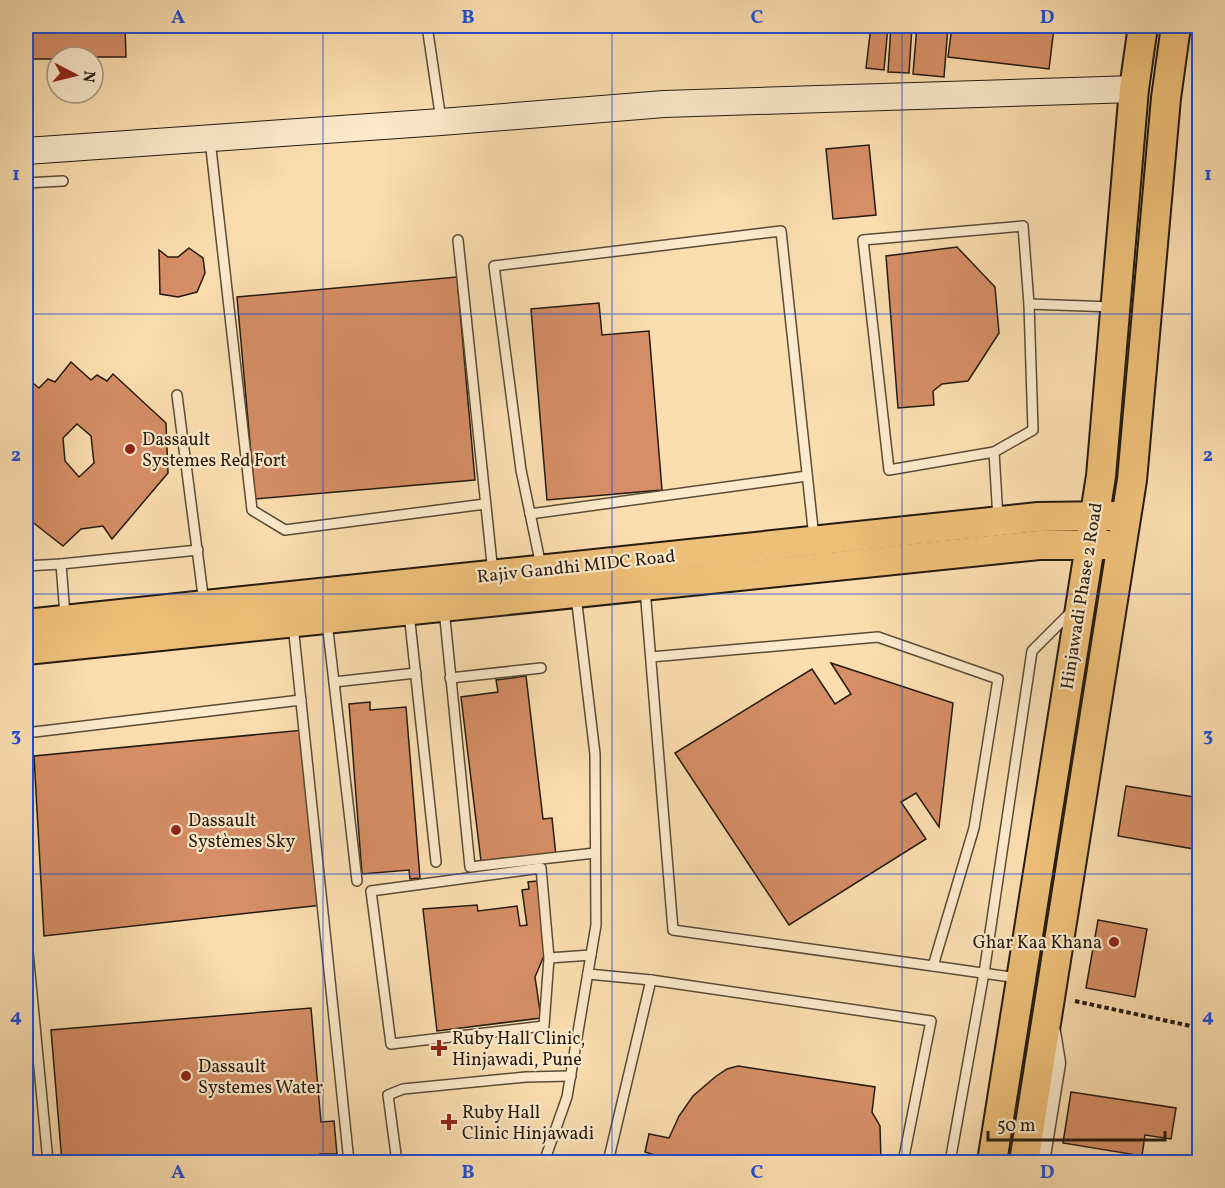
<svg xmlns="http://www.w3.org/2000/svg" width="1225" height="1188" viewBox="0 0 1225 1188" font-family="Vollkorn,serif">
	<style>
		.building { fill: #d68e66; stroke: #241a0f; stroke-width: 1.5; fill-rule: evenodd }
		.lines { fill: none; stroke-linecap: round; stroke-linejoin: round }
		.lane-casing { stroke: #5a4b37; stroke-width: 12 }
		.street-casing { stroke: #5a4b37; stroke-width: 21 }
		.secondary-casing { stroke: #241a0f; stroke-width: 28 }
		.primary-casing { stroke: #241a0f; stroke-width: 32 }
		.path { stroke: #241a0f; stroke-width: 4; stroke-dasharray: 4.5 3; stroke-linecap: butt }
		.lane { stroke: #fceacc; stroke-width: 9 }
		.street { stroke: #fceacc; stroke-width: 18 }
		.secondary { stroke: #fceacc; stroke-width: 26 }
		.primary { stroke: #eebf78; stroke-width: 28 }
		.grid { fill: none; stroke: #1d4ed8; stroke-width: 1.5; stroke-opacity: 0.55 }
		.poi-dot { fill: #8f2418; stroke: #fceacc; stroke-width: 2 }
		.labels { text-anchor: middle; stroke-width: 4.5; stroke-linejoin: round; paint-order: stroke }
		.poi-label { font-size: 18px; fill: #241a0f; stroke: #fceacc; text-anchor: start }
		.street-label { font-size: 18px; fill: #241a0f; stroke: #fceacc }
		.neatline { fill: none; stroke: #1d4ed8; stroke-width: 2 }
		.grid-label { font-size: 20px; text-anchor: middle; font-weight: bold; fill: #1d4ed8 }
	</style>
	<rect width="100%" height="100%" fill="#fbdeb0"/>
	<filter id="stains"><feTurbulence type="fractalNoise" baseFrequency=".00333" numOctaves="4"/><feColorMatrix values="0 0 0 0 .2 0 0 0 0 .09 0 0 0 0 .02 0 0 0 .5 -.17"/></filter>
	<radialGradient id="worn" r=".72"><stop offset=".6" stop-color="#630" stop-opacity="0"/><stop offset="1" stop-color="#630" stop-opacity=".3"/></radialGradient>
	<g class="building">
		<polygon points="26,26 125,26 126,57 57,57 57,59 26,59"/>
		<polygon points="871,26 888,26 884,70 866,68"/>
		<polygon points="891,26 912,26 909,73 888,72"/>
		<polygon points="917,26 948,26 944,77 913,74"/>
		<polygon points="952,26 1035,26 1054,28 1049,69 948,57"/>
		<polygon points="869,145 876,215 833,219 826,149"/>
		<polygon points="957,247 995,287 999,333 968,381 942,384 933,391 934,405 898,408 886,256"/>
		<polygon points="189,248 203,258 205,273 197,292 178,297 160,294 159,250 168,257 178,257"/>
		<polygon points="457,277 475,480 255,499 237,297"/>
		<polygon points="599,303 602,335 649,331 662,490 547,500 531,309"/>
		<path d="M 71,362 L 91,380 L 97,375 L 107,381 L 113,374 L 166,423 L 168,473 L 112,539 L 103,526 L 81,529 L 63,546 L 26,517 L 26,393 L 33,383 L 39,388 L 48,379 L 55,382 ZM 77,424 L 91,436 L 94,463 L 79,477 L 65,461 L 63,438 Z"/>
		<polygon points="831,663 953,703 939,827 916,793 901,802 926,839 789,925 675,753 812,669 835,704 851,694"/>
		<polygon points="526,676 543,819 552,818 556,856 504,862 504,858 481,861 461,697 498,692 496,680"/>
		<polygon points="370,702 370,710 406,707 420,878 410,879 409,870 362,874 349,704"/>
		<polygon points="304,730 322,905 44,936 34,756"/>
		<polygon points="1126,786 1200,798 1200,850 1118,836"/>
		<polygon points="537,881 546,951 535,977 541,1018 437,1031 423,909 477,905 478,911 517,906 520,926 527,925 522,890 529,889 528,882"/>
		<polygon points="1098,920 1147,929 1135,997 1086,988"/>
		<polygon points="311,1008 321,1122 334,1121 337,1154 320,1154 321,1162 62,1162 51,1030"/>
		<polygon points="738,1066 875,1087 872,1112 880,1126 881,1162 655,1162 658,1156 645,1152 649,1134 669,1138 679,1116 693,1096 715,1077 727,1069"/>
		<polygon points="1071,1092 1176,1108 1171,1139 1145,1135 1142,1156 1063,1143"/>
		<polygon points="1051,1157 1100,1162 1050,1162"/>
	</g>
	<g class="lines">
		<g class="lane-casing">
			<g id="lane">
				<polyline points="427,26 441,120"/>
				<polyline points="210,140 252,510 285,530 485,504"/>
				<polyline points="26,183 63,181"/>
				<polygon points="1023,226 1029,304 1033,430 994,452 889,470 863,240"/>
				<polyline points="458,240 493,573"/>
				<polyline points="1029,304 1113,307"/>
				<polyline points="177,395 204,603"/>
				<polyline points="994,452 998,519"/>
				<polyline points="530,514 807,476"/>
				<polyline points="61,564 65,615"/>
				<polyline points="26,566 61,564 198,550"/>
				<polyline points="541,566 521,470 494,266 781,231 814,538"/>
				<polyline points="645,589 673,930 933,966 974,828 998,679 878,637 651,657"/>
				<polyline points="444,609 470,867 595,853"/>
				<polyline points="409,613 436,862"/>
				<polyline points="327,622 357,881"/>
				<polyline points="293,625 349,1162"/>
				<polyline points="450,678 541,668"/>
				<polyline points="334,682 416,673"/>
				<polyline points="26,733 301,700"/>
				<polyline points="26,931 48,1162"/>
				<polyline points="549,958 541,868 371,891 391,1044 544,1026 549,958 591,955"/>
				<polyline points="933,966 1018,978"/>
				<polyline points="588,974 651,980 931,1021 903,1162"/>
				<polyline points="397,1162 388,1095 403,1089 526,1077 571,1076"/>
				<polyline points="544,1162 567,1097 596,925 595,754 576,596"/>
				<polyline points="608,1162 651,980"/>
				<polyline points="950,1162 984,973 1032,651 1071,612"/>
			</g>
		</g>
		<g class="street-casing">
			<polyline id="street" points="1040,1162 1056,1063 1051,1032"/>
		</g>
		<g class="secondary-casing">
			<polyline id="secondary" points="26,151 441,122 664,104 1134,89"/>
		</g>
		<g class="primary-casing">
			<g id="primary">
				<polyline points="26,624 1038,517 1113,516"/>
				<polyline points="26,650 1039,545 1107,545"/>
				<polyline points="992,1162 1101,476 1134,89 1143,26"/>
				<polyline points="1024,1162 1132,480 1166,98 1176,26"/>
			</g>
		</g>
		<polyline class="path" points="1075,1001 1200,1028"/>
		<use href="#lane" class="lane"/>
		<use href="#street" class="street"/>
		<use href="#secondary" class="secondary"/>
		<use href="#primary" class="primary"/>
	</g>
	<path class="grid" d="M 323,26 L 323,1162M 612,26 L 612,1162M 902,26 L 902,1162M 26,314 L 1200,314M 26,594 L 1200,594M 26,874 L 1200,874"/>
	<g class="poi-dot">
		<circle cx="130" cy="449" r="6"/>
		<circle cx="176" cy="830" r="6"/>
		<circle cx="1114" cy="942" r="6"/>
		<path d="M436 1039h6v6h6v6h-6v6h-6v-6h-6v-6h6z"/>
		<circle cx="186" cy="1076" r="6"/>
		<path d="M446 1113h6v6h6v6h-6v6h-6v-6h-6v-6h6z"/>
	</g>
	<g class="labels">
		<g class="poi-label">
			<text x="142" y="445">Dassault<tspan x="142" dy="21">Systemes Red Fort</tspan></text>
			<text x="188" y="826">Dassault<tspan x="188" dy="21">Systèmes Sky</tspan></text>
			<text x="1102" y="948" text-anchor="end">Ghar Kaa Khana</text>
			<text x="452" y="1044">Ruby Hall Clinic,<tspan x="452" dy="21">Hinjawadi, Pune</tspan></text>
			<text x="198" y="1072">Dassault<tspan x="198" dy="21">Systemes Water</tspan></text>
			<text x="462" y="1118">Ruby Hall<tspan x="462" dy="21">Clinic Hinjawadi</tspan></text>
		</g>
		<g class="street-label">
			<text transform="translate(576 566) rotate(-6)" y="6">Rajiv Gandhi MIDC Road</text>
			<text transform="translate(1081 596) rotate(-81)" y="6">Hinjawadi Phase 2 Road</text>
		</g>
	</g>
	<rect width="1225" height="1188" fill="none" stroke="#fbdeb0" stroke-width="66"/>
	<g transform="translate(75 75) rotate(97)"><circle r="28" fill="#fceacc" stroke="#a69780" stroke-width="1.5"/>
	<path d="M0-4.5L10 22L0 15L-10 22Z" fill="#8f2418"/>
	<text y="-9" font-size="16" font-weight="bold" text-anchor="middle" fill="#241a0f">N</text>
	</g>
	<path d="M988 1131v9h177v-9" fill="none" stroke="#241a0f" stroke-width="3"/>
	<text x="997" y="1131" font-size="18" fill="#241a0f" stroke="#fceacc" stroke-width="4.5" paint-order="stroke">50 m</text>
	<rect x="33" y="33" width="1159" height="1122" class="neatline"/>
	<g class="grid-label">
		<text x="178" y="23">A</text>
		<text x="468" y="23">B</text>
		<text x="757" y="23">C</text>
		<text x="1047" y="23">D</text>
		<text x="16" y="180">1</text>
		<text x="1208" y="180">1</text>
		<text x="16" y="461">2</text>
		<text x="1208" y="461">2</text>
		<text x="16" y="741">3</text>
		<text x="1208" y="741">3</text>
		<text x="16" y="1022">4</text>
		<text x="1208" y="1022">4</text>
		<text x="178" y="1178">A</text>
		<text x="468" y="1178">B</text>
		<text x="757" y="1178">C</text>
		<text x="1047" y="1178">D</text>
	</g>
	<rect width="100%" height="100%" filter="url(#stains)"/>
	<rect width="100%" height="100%" fill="url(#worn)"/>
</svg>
